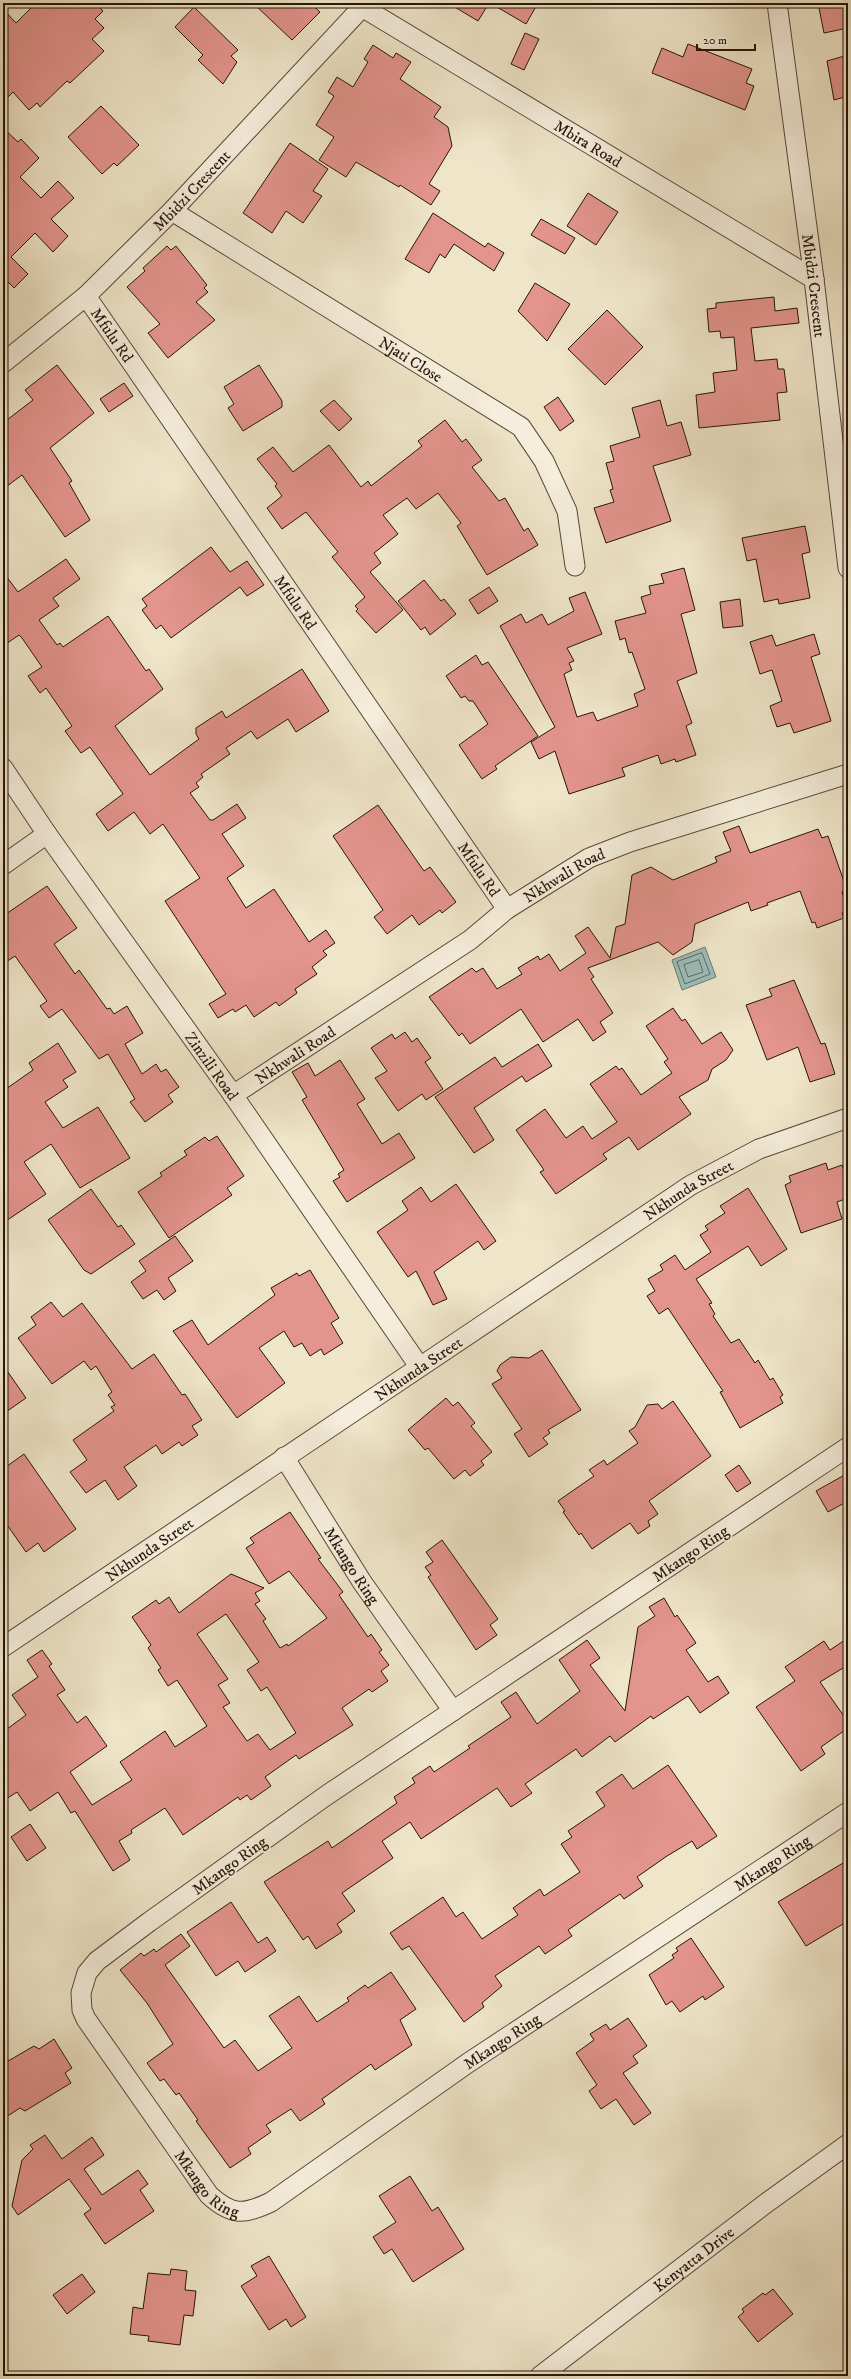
<svg xmlns="http://www.w3.org/2000/svg" width="851" height="2379" viewBox="0 0 851 2379" font-family="'IM FELL DW Pica',serif">
	<style>
		.water { fill: #9abeba; stroke: #6c7a73 }
		.lines { fill: none; stroke-linecap: round; stroke-linejoin: round }
		.shore { stroke: #606962; stroke-width: 1 }
		.building { fill: #e3948d; stroke: #261409; fill-rule: evenodd }
		.minor-casing { stroke: #584839; stroke-width: 21 }
		.minor { stroke: #f5eedc; stroke-width: 19 }
		.labels { text-anchor: middle; stroke-width: 3.5; stroke-linejoin: round; paint-order: stroke }
		.street-label { font-size: 16px; fill: #261409; stroke: #f5eedc }
	</style>
	<rect width="100%" height="100%" fill="#efe5c9"/>
	<filter id="stains"><feTurbulence type="fractalNoise" baseFrequency=".005" numOctaves="4"/><feColorMatrix values="0 0 0 0 .2 0 0 0 0 .09 0 0 0 0 .02 0 0 0 .5 -.17"/></filter>
	<radialGradient id="worn" r=".72"><stop offset=".6" stop-color="#630" stop-opacity="0"/><stop offset="1" stop-color="#630" stop-opacity=".3"/></radialGradient>
	<polygon class="water" points="705,947 716,977 682,990 672,960"/>
	<g class="lines">
		<g class="shore">
			<polygon points="702,953 710,974 685,984 677,962"/>
			<polygon points="699,960 703,972 688,977 684,965"/>
		</g>
	</g>
	<g class="building">
		<polygon points="36,3 95,3 103,11 95,19 104,28 92,39 104,51 70,83 67,81 40,107 37,103 29,110 13,92 3,102 3,9 16,23"/>
		<polygon points="253,3 310,3 320,12 292,40"/>
		<polygon points="448,3 489,3 478,21"/>
		<polygon points="490,3 538,3 526,24"/>
		<polygon points="818,3 848,3 848,28 824,33"/>
		<polygon points="194,7 238,50 231,56 237,62 223,84 198,60 203,55 175,27"/>
		<polygon points="525,33 539,39 524,70 511,64"/>
		<polygon points="688,44 752,69 746,83 754,86 745,110 652,73 662,48 683,57"/>
		<polygon points="373,45 393,58 396,53 411,62 400,79 441,107 434,117 448,127 452,146 429,184 440,191 431,205 400,185 399,187 356,162 346,177 319,160 334,137 316,125 334,96 328,92 337,77 353,87 368,62 364,59"/>
		<polygon points="848,55 848,96 834,100 827,61"/>
		<polygon points="101,106 139,145 117,166 114,163 102,174 68,137"/>
		<polygon points="3,128 18,142 21,139 39,158 20,177 41,198 58,181 74,198 51,219 68,236 53,252 35,233 11,257 28,274 14,288 3,277"/>
		<polygon points="290,143 328,169 313,191 322,196 303,223 286,211 272,233 243,213"/>
		<polygon points="588,193 618,212 596,245 567,226"/>
		<polygon points="433,213 485,247 488,243 504,253 494,271 454,244 445,258 440,254 429,273 405,259"/>
		<polygon points="541,219 575,238 565,254 531,235"/>
		<polygon points="167,246 171,250 176,246 207,285 204,288 208,292 196,302 215,320 168,358 148,333 160,324 127,287 145,271 143,268"/>
		<polygon points="535,283 570,304 547,341 518,311"/>
		<polygon points="774,297 775,311 797,308 799,323 751,328 755,361 777,359 778,369 784,369 787,392 777,393 780,420 699,428 696,395 715,392 713,373 737,370 734,337 721,338 720,331 709,332 707,309 716,308 716,303"/>
		<polygon points="607,310 643,347 605,385 568,349"/>
		<polygon points="57,365 94,413 50,448 72,481 69,483 90,520 65,537 22,475 3,489 3,423 33,400 25,390"/>
		<polygon points="259,365 282,401 282,407 243,431 228,408 234,404 224,387"/>
		<polygon points="124,383 133,396 109,412 100,399"/>
		<polygon points="558,397 574,421 560,431 544,407"/>
		<polygon points="334,400 352,419 339,431 320,411"/>
		<polygon points="660,400 667,426 681,422 691,455 653,466 671,521 606,543 594,508 614,502 610,490 613,489 606,463 614,461 610,446 640,437 632,408"/>
		<polygon points="445,420 462,442 466,439 482,460 472,467 499,501 505,498 524,531 528,528 538,545 487,575 457,526 461,523 438,493 416,509 407,498 383,515 398,534 374,553 381,563 370,572 403,610 376,633 356,611 358,609 355,606 365,597 332,557 338,552 306,512 282,529 267,508 282,496 275,486 277,484 257,459 273,447 293,472 329,445 361,487 368,481 371,486 422,446 418,441"/>
		<polygon points="805,526 810,552 802,554 810,598 779,604 778,599 764,602 756,559 747,561 742,538"/>
		<polygon points="211,547 230,572 247,561 264,585 247,596 240,587 171,638 161,625 156,629 142,610 147,606 142,599"/>
		<polygon points="66,559 80,579 53,598 59,606 39,620 57,645 60,643 63,647 108,616 146,671 149,669 163,689 115,726 150,775 199,739 196,734 196,728 222,711 226,718 302,669 329,711 296,732 288,719 257,739 251,731 226,748 230,754 201,774 203,777 196,783 199,787 190,793 210,820 213,820 237,804 246,818 222,834 244,866 227,878 246,908 274,889 309,942 326,930 335,943 323,951 327,955 312,967 317,974 295,989 297,993 279,1006 276,1002 254,1017 246,1005 235,1012 233,1009 218,1018 209,1004 226,994 165,901 200,878 163,824 150,834 134,812 108,831 96,814 123,794 90,747 81,753 65,731 72,726 46,688 40,693 28,676 42,667 22,638 19,635 3,646 3,572 18,592"/>
		<polygon points="684,568 695,610 681,614 697,673 677,681 692,723 686,726 696,755 676,762 675,759 661,764 658,755 622,768 625,776 569,794 555,751 539,759 531,742 555,727 500,626 521,614 526,623 542,614 548,625 574,611 569,598 585,592 602,634 567,648 574,661 569,663 572,670 564,674 577,717 593,712 597,721 638,706 634,694 645,689 632,652 629,653 625,638 620,640 615,621 646,613 641,597 651,594 649,586 664,583 661,574"/>
		<polygon points="424,580 441,601 444,599 456,614 430,635 425,627 421,630 398,601"/>
		<polygon points="489,587 498,601 478,614 469,600"/>
		<polygon points="740,599 743,626 723,628 720,602"/>
		<polygon points="814,634 820,654 811,657 831,721 794,733 790,723 777,727 770,706 782,701 772,670 760,674 750,642 772,635 776,646"/>
		<polygon points="476,655 482,665 488,662 538,736 495,766 497,769 482,779 459,745 488,724 473,701 469,701 465,696 461,698 446,676"/>
		<polygon points="378,805 424,871 430,867 456,902 442,913 440,910 419,925 412,915 387,934 374,917 383,910 333,836"/>
		<polygon points="739,826 750,853 818,829 822,838 828,836 847,890 842,892 848,909 842,913 844,918 817,928 815,922 812,923 800,891 767,903 768,905 751,911 748,902 695,924 692,942 673,955 658,942 588,968 594,977 591,979 613,1013 600,1022 606,1032 593,1041 578,1019 543,1042 521,1009 470,1044 462,1033 459,1036 429,997 472,968 476,972 483,968 497,989 522,974 518,968 538,956 540,960 549,954 560,971 586,953 575,936 588,927 610,958 616,927 625,924 632,875 651,867 673,880 717,862 715,857 731,851 723,832"/>
		<polygon points="47,886 77,928 54,944 75,974 79,970 107,1009 110,1008 114,1014 127,1006 143,1033 125,1044 142,1074 156,1064 161,1072 166,1069 179,1087 168,1095 173,1102 145,1122 130,1102 135,1099 108,1054 99,1059 62,1009 49,1018 40,1006 47,1001 15,956 3,964 3,916"/>
		<polygon points="794,980 821,1044 825,1043 835,1074 810,1082 798,1047 767,1060 746,1005 772,996 769,989"/>
		<polygon points="673,1008 682,1021 685,1019 702,1044 721,1032 733,1050 726,1060 712,1069 708,1080 679,1097 691,1114 638,1150 629,1137 603,1154 607,1159 556,1194 540,1172 544,1170 516,1130 545,1109 566,1138 583,1126 592,1139 617,1122 590,1084 616,1066 619,1070 622,1068 641,1095 672,1073 664,1062 668,1059 646,1026"/>
		<polygon points="405,1032 412,1042 417,1038 431,1058 425,1062 443,1089 426,1100 422,1094 398,1111 375,1078 387,1071 371,1048 392,1034 395,1039"/>
		<polygon points="58,1043 76,1072 63,1080 68,1087 45,1102 63,1128 98,1107 130,1158 80,1188 51,1144 24,1162 46,1194 3,1223 3,1091 33,1070 29,1063"/>
		<polygon points="538,1044 552,1066 526,1082 522,1076 474,1108 494,1140 474,1153 435,1097 495,1057 502,1067"/>
		<polygon points="340,1060 365,1099 357,1104 382,1144 399,1133 415,1158 347,1202 333,1181 340,1177 338,1174 344,1170 302,1100 307,1097 292,1072 308,1063 315,1076"/>
		<polygon points="217,1136 244,1176 227,1188 232,1195 169,1238 138,1192 162,1176 160,1173 187,1155 184,1151 205,1137 209,1141"/>
		<polygon points="826,1163 828,1170 842,1165 848,1182 848,1198 837,1202 842,1219 801,1233 785,1185 791,1182 789,1176"/>
		<polygon points="456,1184 496,1241 484,1250 478,1241 434,1272 447,1299 433,1305 416,1271 408,1277 377,1232 408,1210 402,1201 421,1187 431,1202"/>
		<polygon points="748,1188 787,1249 761,1266 748,1246 696,1279 712,1303 709,1304 715,1314 713,1316 731,1343 739,1339 755,1363 758,1360 770,1380 773,1378 783,1395 780,1397 783,1403 740,1428 720,1392 723,1391 668,1308 659,1314 647,1296 655,1291 648,1279 663,1270 660,1265 675,1255 685,1270 711,1252 700,1235 708,1230 705,1226 725,1213 720,1206"/>
		<polygon points="91,1189 118,1227 121,1225 135,1244 91,1274 84,1270 48,1220"/>
		<polygon points="175,1236 193,1261 168,1278 176,1291 164,1300 157,1290 143,1299 131,1282 146,1271 139,1261"/>
		<polygon points="310,1270 339,1318 331,1323 343,1343 324,1355 321,1349 310,1356 302,1343 294,1347 284,1331 259,1348 285,1383 237,1418 173,1331 192,1320 208,1345 275,1295 271,1288 297,1273 299,1276"/>
		<polygon points="51,1302 63,1317 82,1303 132,1369 154,1354 182,1395 185,1394 202,1420 192,1426 198,1435 182,1446 179,1442 162,1454 156,1445 124,1467 137,1486 118,1500 105,1480 86,1493 70,1472 87,1460 73,1440 114,1411 111,1407 115,1405 108,1395 112,1392 96,1366 91,1370 84,1361 52,1384 18,1338 36,1325 31,1317"/>
		<polygon points="542,1350 581,1410 548,1430 550,1433 543,1438 548,1444 529,1457 514,1434 522,1429 492,1384 502,1378 497,1371 500,1365 511,1357 529,1358"/>
		<polygon points="3,1365 26,1398 3,1414"/>
		<polygon points="446,1398 453,1406 458,1402 475,1423 471,1426 492,1452 481,1461 484,1465 470,1476 465,1470 454,1479 428,1448 425,1450 408,1430"/>
		<polygon points="673,1401 711,1456 649,1501 658,1514 648,1521 650,1526 638,1534 630,1523 592,1549 581,1533 579,1535 563,1512 565,1511 558,1501 594,1476 589,1470 604,1460 607,1465 638,1443 629,1431 635,1427 647,1405 658,1404 662,1409"/>
		<polygon points="24,1454 76,1529 44,1552 38,1543 26,1552 3,1519 3,1469"/>
		<polygon points="739,1465 751,1483 737,1492 725,1475"/>
		<polygon points="848,1473 848,1501 828,1512 816,1491"/>
		<path d="M 290,1512 L 321,1558 L 318,1559 L 343,1592 L 339,1595 L 368,1637 L 371,1634 L 382,1650 L 379,1652 L 389,1665 L 381,1671 L 388,1681 L 372,1692 L 369,1689 L 342,1708 L 353,1725 L 299,1759 L 296,1755 L 265,1777 L 271,1786 L 251,1800 L 247,1795 L 240,1800 L 238,1797 L 183,1835 L 165,1808 L 131,1830 L 132,1833 L 119,1841 L 130,1860 L 113,1871 L 75,1811 L 71,1813 L 58,1792 L 30,1811 L 17,1792 L 3,1801 L 3,1732 L 26,1715 L 12,1695 L 38,1677 L 27,1660 L 42,1650 L 52,1664 L 49,1666 L 65,1690 L 57,1695 L 77,1723 L 86,1716 L 107,1746 L 70,1772 L 92,1805 L 132,1780 L 120,1762 L 165,1731 L 175,1747 L 207,1726 L 177,1680 L 168,1686 L 158,1670 L 161,1668 L 148,1648 L 151,1645 L 132,1617 L 156,1600 L 159,1604 L 169,1597 L 179,1613 L 231,1574 L 264,1588 L 255,1593 L 260,1601 L 255,1604 L 266,1619 L 263,1621 L 280,1648 L 287,1644 L 288,1646 L 327,1618 L 289,1571 L 269,1584 L 246,1548 L 254,1543 L 250,1538 ZM 226,1614 L 259,1662 L 247,1670 L 261,1691 L 267,1687 L 296,1733 L 270,1750 L 258,1734 L 247,1741 L 223,1707 L 230,1703 L 218,1685 L 228,1679 L 197,1634 Z"/>
		<polygon points="442,1540 498,1619 490,1625 497,1635 476,1650 428,1577 431,1575 425,1567 433,1562 426,1552"/>
		<polygon points="664,1598 675,1617 677,1615 696,1643 686,1650 708,1682 718,1676 729,1693 700,1713 688,1696 653,1719 651,1716 615,1742 610,1736 582,1757 576,1749 525,1784 532,1793 511,1807 497,1788 421,1839 410,1822 382,1841 393,1858 342,1893 355,1911 337,1924 342,1932 316,1949 308,1936 303,1940 264,1882 328,1841 332,1848 397,1803 394,1797 415,1783 412,1778 430,1766 434,1772 470,1748 468,1746 511,1717 501,1702 516,1692 537,1724 580,1691 559,1660 587,1640 600,1658 590,1665 625,1711 638,1627 655,1616 649,1607"/>
		<polygon points="848,1638 848,1665 820,1682 848,1722 848,1728 821,1747 825,1754 801,1771 756,1707 795,1681 785,1667 824,1641 830,1650"/>
		<polygon points="668,1765 717,1836 697,1849 692,1841 667,1856 637,1877 643,1886 624,1899 620,1894 568,1930 572,1936 545,1954 539,1946 495,1976 502,1986 482,2003 484,2007 464,2022 409,1946 402,1950 390,1933 443,1897 456,1917 463,1912 482,1939 518,1915 513,1908 540,1889 544,1896 580,1872 561,1844 572,1837 568,1831 605,1806 596,1792 622,1774 633,1789"/>
		<polygon points="30,1824 46,1848 27,1861 11,1837"/>
		<polygon points="848,1860 848,1921 806,1946 778,1902"/>
		<polygon points="231,1902 258,1943 267,1937 276,1951 245,1972 238,1961 216,1976 187,1932"/>
		<polygon points="181,1934 190,1946 165,1965 224,2048 235,2040 258,2071 292,2048 269,2016 299,1996 317,2022 349,2001 347,1998 365,1985 368,1988 391,1972 416,2009 400,2020 412,2045 375,2070 371,2064 322,2099 325,2104 300,2121 291,2109 266,2125 271,2132 248,2148 251,2154 230,2168 196,2121 198,2120 179,2093 176,2095 164,2079 160,2081 147,2063 173,2044 147,2003 120,1970 141,1953 144,1956 154,1949 156,1952"/>
		<polygon points="691,1938 724,1987 705,2000 703,1996 680,2012 672,2001 666,2005 649,1975 674,1958 672,1955 678,1951 676,1948"/>
		<polygon points="628,2018 647,2046 633,2056 638,2063 623,2073 651,2113 634,2125 616,2099 601,2109 589,2091 597,2085 576,2053 594,2040 590,2034 606,2024 610,2030"/>
		<polygon points="54,2039 72,2068 65,2073 71,2083 25,2111 20,2108 3,2119 3,2064 34,2046 39,2049"/>
		<polygon points="45,2135 62,2159 92,2137 104,2155 84,2169 102,2195 138,2170 148,2184 140,2190 154,2211 105,2244 84,2214 91,2209 69,2179 18,2215 12,2206 22,2160 33,2149 30,2145"/>
		<polygon points="410,2176 432,2211 438,2207 464,2249 413,2282 392,2249 384,2254 373,2237 396,2222 379,2196"/>
		<polygon points="269,2256 306,2317 291,2327 286,2319 269,2330 241,2286 257,2276 251,2266"/>
		<polygon points="171,2269 187,2271 185,2290 196,2291 193,2316 184,2315 180,2345 148,2341 149,2336 130,2334 133,2307 143,2309 148,2273 170,2275"/>
		<polygon points="82,2274 95,2292 67,2314 53,2295"/>
		<polygon points="773,2289 793,2314 758,2342 738,2317 744,2312 742,2309 763,2293 765,2295"/>
	</g>
	<g class="lines">
		<g class="minor-casing">
			<g id="minor">
				<path id="s1" d="M 777,3 L 814,279 L 848,568"/>
				<path id="s2" d="M 362,7 L 814,279"/>
				<path id="s3" d="M 172,211 L 521,427 L 544,461 L 567,511 L 575,566"/>
				<path id="s4" d="M 86,296 L 507,909"/>
				<path id="s5" d="M 3,363 L 86,296 L 172,211 L 366,3"/>
				<path id="s6" d="M 3,768 L 47,834 L 233,1095 L 419,1366"/>
				<polyline points="3,865 47,834"/>
				<path id="s7" d="M 233,1095 L 470,940 L 507,909 L 589,858 L 630,842 L 848,774"/>
				<path id="s8" d="M 848,1447 L 327,1795 L 149,1922 L 97,1961 L 87,1973 L 81,1993 L 82,2010 L 86,2019 L 209,2195 C 232,2216 244,2215 271,2202 L 468,2063 L 848,1812"/>
				<path id="s9" d="M 284,1457 L 362,1582 L 453,1711"/>
				<path id="s10" d="M 3,1647 L 691,1185 L 759,1149 L 848,1118"/>
				<path id="s11" d="M 540,2376 L 765,2204 L 848,2144"/>
			</g>
		</g>
		<use href="#minor" class="minor"/>
	</g>
	<g class="labels">
		<g class="street-label">
			<text dy="6" stroke="none"><textPath href="#s2" startOffset="264">Mbira Road</textPath></text>
			<text dy="6" stroke="none"><textPath href="#s5" startOffset="256">Mbidzi Crescent</textPath></text>
			<text dy="6" stroke="none"><textPath href="#s1" startOffset="285">Mbidzi Crescent</textPath></text>
			<text dy="6" stroke="none"><textPath href="#s4" startOffset="47">Mfulu Rd</textPath></text>
			<text dy="6" stroke="none"><textPath href="#s3" startOffset="281">Njati Close</textPath></text>
			<text dy="6" stroke="none"><textPath href="#s4" startOffset="371">Mfulu Rd</textPath></text>
			<text dy="6" stroke="none"><textPath href="#s4" startOffset="695">Mfulu Rd</textPath></text>
			<text dy="6" stroke="none"><textPath href="#s7" startOffset="398">Nkhwali Road</textPath></text>
			<text dy="6" stroke="none"><textPath href="#s7" startOffset="74">Nkhwali Road</textPath></text>
			<text dy="6" stroke="none"><textPath href="#s6" startOffset="364">Zinzili Road</textPath></text>
			<text dy="6" stroke="none"><textPath href="#s10" startOffset="824">Nkhunda Street</textPath></text>
			<text dy="6" stroke="none"><textPath href="#s10" startOffset="500">Nkhunda Street</textPath></text>
			<text dy="6" stroke="none"><textPath href="#s10" startOffset="176">Nkhunda Street</textPath></text>
			<text transform="translate(690 1553) rotate(-34)" y="6">Mkango Ring</text>
			<text dy="6" stroke="none"><textPath href="#s9" startOffset="128">Mkango Ring</textPath></text>
			<text dy="6" stroke="none"><textPath href="#s8" startOffset="1862">Mkango Ring</textPath></text>
			<text transform="translate(229 1865) rotate(-36)" y="6">Mkango Ring</text>
			<text dy="6" stroke="none"><textPath href="#s8" startOffset="1538">Mkango Ring</textPath></text>
			<text dy="6" stroke="none"><textPath href="#s8" startOffset="1179">Mkango Ring</textPath></text>
			<text dy="6" stroke="none"><textPath href="#s11" startOffset="193">Kenyatta Drive</textPath></text>
		</g>
	</g>
	<rect width="851" height="2379" fill="none" stroke="#efe5c9" stroke-width="16"/>
	<rect x="4" y="4" width="843" height="2371" fill="none" stroke="#261409" stroke-width="2"/>
	<rect x="8" y="8" width="835" height="2363" fill="none" stroke="#261409"/>
	<path d="M697 44v6h58v-6" fill="none" stroke="#261409" stroke-width="2"/>
	<text x="703" y="44" font-size="12" fill="#261409" stroke="#f5eedc" stroke-width="3" paint-order="stroke">20 m</text>
	<rect width="100%" height="100%" filter="url(#stains)"/>
	<rect width="100%" height="100%" fill="url(#worn)"/>
</svg>
